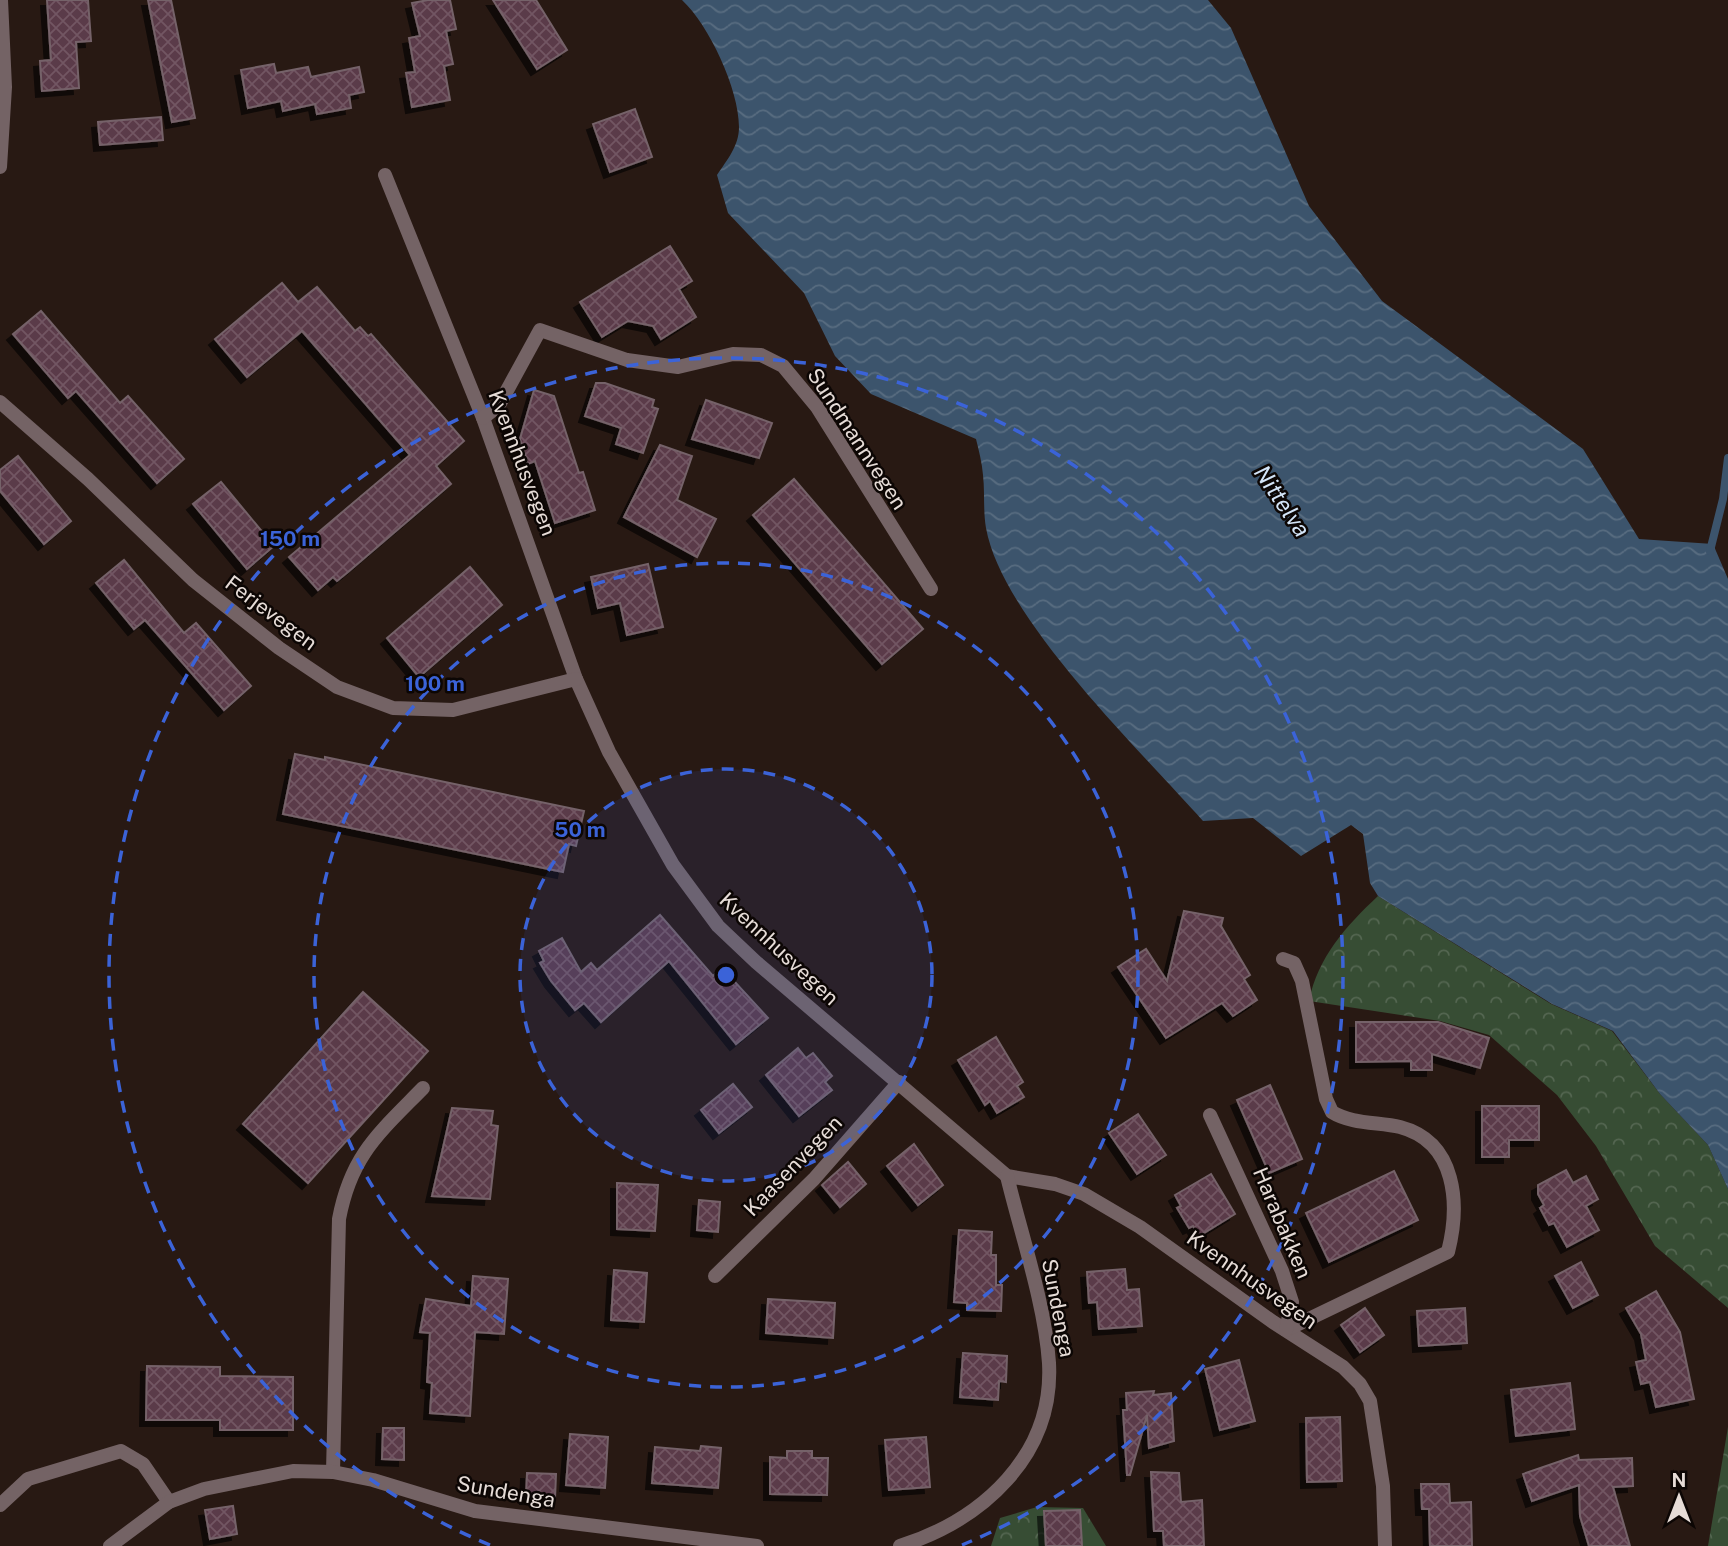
<svg xmlns="http://www.w3.org/2000/svg" width="1728" height="1546" viewBox="0 0 1728 1546" font-family="'Public Sans',sans-serif">
	<style>
		.forest { fill: url(#forest-crowns) }
		.water { fill: url(#water-waves) }
		.lines { fill: none; stroke-linecap: round; stroke-linejoin: round }
		.stream { stroke: #3c546c; stroke-width: 8 }
		.building { fill: url(#building-cross-hatch); stroke: #756269; stroke-width: 2; filter: url(#shadow) }
		.street { stroke: #746365; stroke-width: 14 }
		.ring { fill: none; stroke: #3b63d8; stroke-width: 3.5; stroke-dasharray: 12 9 }
		.labels { text-anchor: middle; stroke-width: 5; stroke-linejoin: round; paint-order: stroke }
		.street-label { font-size: 21px; fill: #e6dcd7; stroke: #0c0604 }
		.water-label { font-size: 23px; font-style: italic; fill: #d4e5f8; stroke: #0c0604 }
		.centre { fill: #3b63d8; stroke: #0c0604; stroke-width: 3.5 }
		.ring-label { font-size: 21px; text-anchor: middle; font-weight: bold; fill: #3b63d8; stroke: #0c0604; stroke-width: 5; stroke-linejoin: round; paint-order: stroke }
	</style>
	<defs>
		<pattern id="forest-crowns" width="20" height="18" patternUnits="userSpaceOnUse" patternTransform="scale(1.75)"><rect width="20" height="18" fill="#374d34"/><path d="M2 6a3 3 0 1 1 6 0M12 15a3 3 0 1 1 6 0" fill="none" stroke="#546651"/></pattern>
		<pattern id="water-waves" width="16" height="10" patternUnits="userSpaceOnUse" patternTransform="scale(1.75)"><rect width="16" height="10" fill="#3c546c"/><path d="M0 5q4-4 8 0t8 0" fill="none" stroke="#586c80"/></pattern>
		<pattern id="building-cross-hatch" width="8" height="8" patternUnits="userSpaceOnUse" patternTransform="scale(1.75)"><rect width="8" height="8" fill="#5a3a48"/><path d="M0 0l8 8M0 8l8-8" fill="none" stroke="#725662"/></pattern>
		<filter id="shadow"><feDropShadow dx="-6" dy="6" stdDeviation="0" flood-color="#0009"/></filter>
	</defs>
	<rect width="100%" height="100%" fill="#281913"/>
	<g class="forest">
		<path d="M 1378,896 L 1551,1004 L 1612,1031 L 1660,1094 L 1708,1145 L 1728,1189 L 1728,1308 L 1655,1246 L 1596,1146 L 1557,1095 L 1489,1035 L 1440,1021 L 1309,1001 C 1318,957 1346,926 1378,896 Z"/>
		<polygon points="1728,1427 1728,1546 1708,1546"/>
		<polygon points="1037,1507 1083,1508 1106,1546 991,1546 1000,1518"/>
	</g>
	<path class="water" d="M 682,0 L 1208,0 L 1231,28 L 1309,206 L 1382,301 L 1583,449 L 1639,539 L 1713,544 L 1728,579 L 1728,1189 L 1708,1145 L 1660,1094 L 1613,1031 L 1552,1004 L 1378,896 L 1370,883 L 1363,834 L 1351,825 L 1301,856 L 1253,818 L 1203,821 C 1141,751 1002,618 986,528 C 983,511 985,493 983,475 C 982,463 979,451 976,439 L 871,394 L 835,356 L 804,293 L 728,213 L 717,175 C 727,160 739,146 739,127 C 739,89 709,25 682,0 Z"/>
	<g class="lines">
		<polyline class="stream" points="1710,551 1723,499 1728,458"/>
	</g>
	<g class="building">
		<polygon points="47,0 88,0 91,41 76,42 79,88 42,91 40,61 51,60"/>
		<polygon points="148,0 171,0 195,118 172,122"/>
		<polygon points="428,0 450,0 456,29 446,31 453,64 444,66 450,100 412,107 406,73 415,72 409,38 420,36 412,3"/>
		<polygon points="493,0 536,0 567,50 537,69"/>
		<polygon points="274,64 276,73 308,67 311,77 359,67 364,92 349,95 351,108 317,114 315,104 283,111 281,101 248,108 241,70"/>
		<polygon points="635,109 652,157 610,172 593,124"/>
		<polygon points="161,117 163,140 100,145 98,122"/>
		<polygon points="670,246 692,281 679,289 696,317 661,339 653,326 628,321 602,337 580,302"/>
		<polygon points="282,283 298,302 317,287 355,331 360,327 368,336 371,334 464,441 436,466 451,484 348,572 337,581 333,577 318,590 289,557 410,455 302,331 247,377 215,339"/>
		<polygon points="41,311 120,403 128,396 184,459 157,483 76,391 68,398 13,334"/>
		<polygon points="596,383 605,383 654,400 652,407 658,409 643,453 616,444 621,428 585,416"/>
		<polygon points="534,390 554,396 579,473 583,472 595,510 555,523 535,461 528,464 520,439"/>
		<polygon points="706,400 772,423 759,458 692,439"/>
		<polygon points="660,445 692,456 677,500 716,519 697,557 624,517"/>
		<polygon points="18,456 71,521 44,544 0,491 0,470"/>
		<polygon points="794,479 923,629 882,664 753,515"/>
		<polygon points="221,482 274,546 247,569 193,504"/>
		<polygon points="124,560 184,633 196,623 251,686 224,710 145,620 134,629 96,583"/>
		<polygon points="648,564 663,627 627,635 620,603 598,608 591,577"/>
		<polygon points="470,567 502,605 419,677 387,638"/>
		<polygon points="295,754 325,760 325,757 584,811 576,846 569,844 563,872 283,814"/>
		<polygon points="1184,911 1223,918 1221,926 1250,975 1244,979 1257,1000 1233,1016 1222,1003 1166,1038 1118,967 1146,949 1167,981"/>
		<polygon points="660,915 713,976 722,968 768,1018 736,1044 669,961 601,1022 584,1003 575,1010 551,981 540,963 544,961 539,951 562,938 581,972 591,963 597,970"/>
		<polygon points="363,992 428,1051 308,1183 243,1124"/>
		<polygon points="1356,1022 1438,1022 1489,1038 1480,1068 1432,1054 1432,1070 1411,1070 1411,1061 1356,1062"/>
		<polygon points="996,1037 1023,1082 1017,1086 1024,1097 997,1113 990,1101 985,1105 958,1060"/>
		<polygon points="798,1048 806,1058 813,1053 832,1076 825,1082 832,1090 799,1116 766,1075"/>
		<polygon points="733,1084 752,1107 719,1133 701,1110"/>
		<polygon points="1270,1085 1302,1159 1269,1173 1237,1100"/>
		<polygon points="1482,1106 1539,1106 1539,1140 1509,1140 1509,1157 1482,1157"/>
		<polygon points="452,1108 493,1111 491,1125 498,1126 490,1199 432,1196"/>
		<polygon points="1138,1114 1166,1155 1137,1174 1109,1133"/>
		<polygon points="914,1144 943,1185 918,1205 887,1166"/>
		<polygon points="848,1162 866,1184 840,1207 822,1185"/>
		<polygon points="1566,1170 1573,1183 1586,1176 1598,1199 1586,1206 1599,1230 1567,1247 1554,1223 1549,1225 1540,1208 1544,1205 1538,1194 1538,1185"/>
		<polygon points="1394,1171 1418,1220 1329,1262 1306,1213"/>
		<polygon points="1211,1174 1235,1214 1199,1236 1193,1226 1189,1228 1177,1208 1181,1206 1175,1195"/>
		<polygon points="617,1183 658,1185 655,1231 617,1229"/>
		<polygon points="699,1200 720,1202 718,1232 697,1230"/>
		<polygon points="959,1230 992,1232 991,1255 996,1255 996,1285 1002,1285 1001,1311 967,1310 967,1303 954,1302"/>
		<polygon points="1581,1262 1598,1295 1573,1308 1555,1276"/>
		<polygon points="1125,1269 1127,1290 1139,1289 1142,1326 1099,1329 1097,1302 1089,1303 1087,1272"/>
		<polygon points="614,1270 647,1273 644,1322 611,1320"/>
		<polygon points="473,1276 508,1279 504,1334 475,1332 470,1416 430,1413 432,1383 427,1382 430,1333 420,1332 426,1299 471,1306"/>
		<polygon points="1656,1291 1680,1332 1694,1399 1656,1407 1650,1382 1641,1384 1636,1362 1646,1360 1641,1334 1626,1308"/>
		<polygon points="768,1299 835,1303 833,1338 766,1333"/>
		<polygon points="1365,1308 1384,1335 1360,1352 1341,1325"/>
		<polygon points="1465,1308 1467,1343 1419,1346 1417,1311"/>
		<polygon points="963,1353 1007,1356 1006,1382 999,1381 998,1400 960,1397"/>
		<polygon points="1239,1360 1255,1421 1220,1430 1205,1369"/>
		<polygon points="147,1366 220,1367 220,1376 293,1377 293,1430 220,1430 220,1420 146,1420"/>
		<polygon points="1570,1383 1575,1429 1516,1436 1511,1390"/>
		<polygon points="1154,1391 1153,1395 1171,1393 1174,1441 1149,1448 1147,1415 1130,1475 1127,1475 1123,1410 1127,1410 1126,1393"/>
		<polygon points="1340,1417 1342,1481 1307,1482 1306,1418"/>
		<polygon points="383,1428 404,1428 404,1460 382,1459"/>
		<polygon points="570,1434 608,1437 605,1488 566,1485"/>
		<polygon points="926,1437 930,1487 889,1490 885,1440"/>
		<polygon points="701,1446 721,1448 718,1488 652,1483 655,1447 700,1451"/>
		<polygon points="787,1451 812,1451 812,1458 828,1458 827,1495 770,1494 770,1457 787,1458"/>
		<polygon points="1578,1455 1579,1460 1632,1458 1633,1486 1613,1487 1630,1546 1589,1546 1580,1516 1579,1485 1532,1501 1523,1474"/>
		<polygon points="1151,1472 1179,1473 1181,1502 1202,1500 1204,1546 1164,1546 1163,1531 1154,1531"/>
		<polygon points="527,1473 556,1474 555,1499 526,1498"/>
		<polygon points="1421,1484 1449,1484 1450,1503 1471,1502 1472,1546 1430,1546 1429,1509 1422,1509"/>
		<polygon points="233,1506 237,1534 210,1539 205,1510"/>
		<polygon points="1080,1510 1082,1546 1046,1546 1044,1511"/>
	</g>
	<g class="lines">
		<g class="street">
			<polyline points="0,167 5,87 1,0"/>
			<polyline points="385,175 483,418 576,679 609,752 673,865 718,926 756,962 1007,1176 1055,1184 1084,1194 1140,1227 1273,1322 1343,1367 1360,1384 1370,1401 1383,1486 1385,1546"/>
			<polyline points="0,402 88,479 193,580 279,648 337,687 393,708 453,710 576,679"/>
			<polyline points="483,418 499,405 540,330 627,360 678,367 733,354 761,355 783,366 817,407 931,589"/>
			<path d="M 1283,959 L 1294,963 L 1302,981 L 1326,1099 L 1332,1112 C 1351,1124 1379,1122 1400,1127 C 1457,1142 1460,1205 1448,1252 L 1286,1330"/>
			<polyline points="1210,1115 1282,1271 1292,1302 1286,1330"/>
			<polyline points="715,1276 814,1179 899,1082"/>
			<path d="M 333,1472 L 339,1219 C 351,1155 379,1133 423,1088"/>
			<polyline points="0,1505 28,1479 121,1451 143,1464 169,1502"/>
			<polyline points="110,1546 169,1502 204,1489 293,1471 333,1472 373,1480 475,1511 757,1546"/>
			<path d="M 900,1546 C 982,1520 1054,1456 1049,1363 C 1045,1304 1021,1234 1007,1176"/>
		</g>
	</g>
	<circle cx="726" cy="975" r="206" fill="#3b63d8" fill-opacity=".12"/>
	<g class="ring">
		<circle cx="726" cy="975" r="206"/>
		<circle cx="726" cy="975" r="412"/>
		<path d="M490 1545A617 617 0 1 1 962 1545"/>
	</g>
	<g class="labels">
		<g class="street-label">
			<text transform="translate(857 439) rotate(57)" y="7">Sundmannvegen</text>
			<text transform="translate(522 463) rotate(69)" y="7">Kvennhusvegen</text>
			<text transform="translate(271 613) rotate(37)" y="7">Ferjevegen</text>
			<text transform="translate(779 949) rotate(43)" y="7">Kvennhusvegen</text>
			<text transform="translate(793 1166) rotate(-46)" y="7">Kaasenvegen</text>
			<text transform="translate(1282 1223) rotate(67)" y="7">Harabakken</text>
			<text transform="translate(1252 1280) rotate(35)" y="7">Kvennhusvegen</text>
			<text transform="translate(1058 1308) rotate(79)" y="7">Sundenga</text>
			<text transform="translate(506 1492) rotate(10)" y="7">Sundenga</text>
		</g>
		<g class="water-label">
			<text transform="translate(1282 501) rotate(56)" y="8">Nittelva</text>
		</g>
	</g>
	<circle cx="726" cy="975" r="10" class="centre"/>
	<g class="ring-label">
		<text x="290" y="546">150 m</text>
		<text x="435" y="691">100 m</text>
		<text x="580" y="837">50 m</text>
	</g>
	<g transform="translate(1679 1497)" stroke="#0c0604" stroke-width="5" paint-order="stroke">
	<path d="M0-5L12 26L0 18L-12 26Z" fill="#e6dcd7"/>
	<text y="-10" font-size="19" font-weight="bold" text-anchor="middle" fill="#e6dcd7">N</text>
	</g>
</svg>
